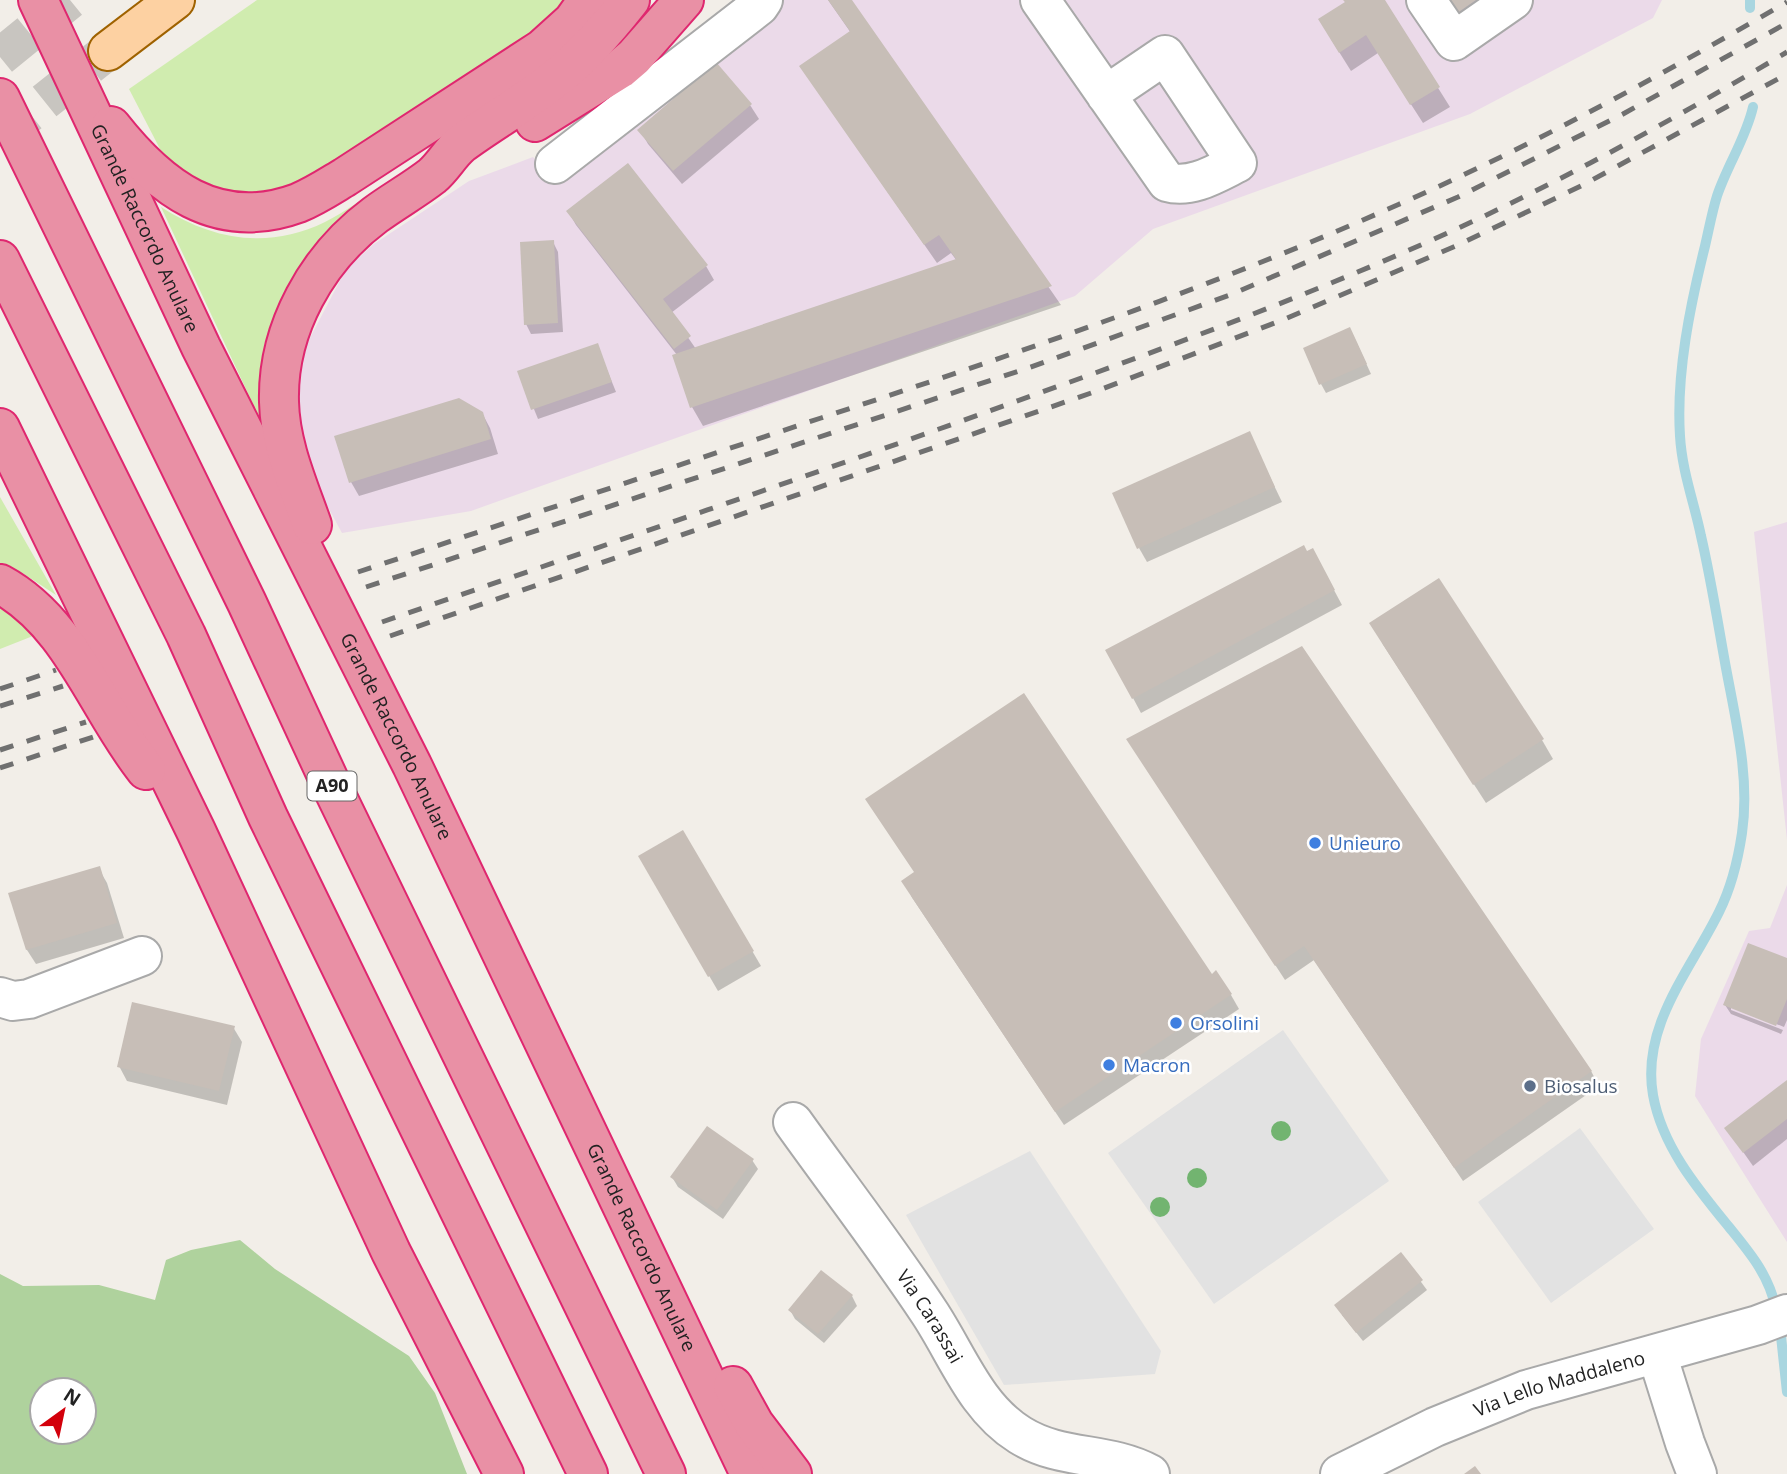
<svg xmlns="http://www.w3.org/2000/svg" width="1787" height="1474" viewBox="0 0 1787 1474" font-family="'Open Sans',sans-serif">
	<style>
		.industrial { fill: #ebdae9 }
		.grass { fill: #d0ecaf }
		.forest { fill: #afd29d; fill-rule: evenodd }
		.parking { fill: #e2e2e2 }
		.shadow { fill: #0003 }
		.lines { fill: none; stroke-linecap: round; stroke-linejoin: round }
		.stream { stroke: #a9d6e0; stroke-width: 10 }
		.building { fill: #c7beb7 }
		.major-tunnel { stroke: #c8c5c0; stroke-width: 38; stroke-dasharray: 38 19; stroke-linecap: butt }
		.minor-casing { stroke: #a9a9a9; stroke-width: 42 }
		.major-casing { stroke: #9f6200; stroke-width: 42 }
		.highway-casing { stroke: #df276f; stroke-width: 42 }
		.minor { stroke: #fff; stroke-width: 38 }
		.major { stroke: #fdd1a2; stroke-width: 38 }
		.highway { stroke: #e990a5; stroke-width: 38 }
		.rail { stroke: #707070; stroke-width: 5; stroke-dasharray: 14 14; stroke-linecap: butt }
		.tree { fill: #72b470 }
		.shop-dot { fill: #3f7fe0; stroke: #fff; stroke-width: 2.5 }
		.service-dot { fill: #5c6f8a; stroke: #fff; stroke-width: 2.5 }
		.labels { text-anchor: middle; stroke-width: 5; stroke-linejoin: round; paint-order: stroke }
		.shield { fill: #fff; stroke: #646464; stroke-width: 2 }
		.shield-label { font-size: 18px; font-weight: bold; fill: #222 }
		.street-label { font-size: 19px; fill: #222; stroke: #fff }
		.shop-label { font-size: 19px; fill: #366cbe; stroke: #fff; text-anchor: start }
		.service-label { font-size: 19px; fill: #4e5e75; stroke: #fff; text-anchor: start }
	</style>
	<rect width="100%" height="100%" fill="#f2eee8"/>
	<g class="industrial">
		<polygon points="779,0 1662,0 1653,18 1470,114 1153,229 1075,296 471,511 342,533 317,487 298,412 298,361 346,269 374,244 469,181 533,157 553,179"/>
		<polygon points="1787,522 1787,840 1754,532"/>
		<polygon points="1787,885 1787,1242 1695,1096 1701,1039 1749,931 1770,928"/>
	</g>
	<g class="grass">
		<polygon points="257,0 568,0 558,13 495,64 273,200 209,190 172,163 160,149 129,89"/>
		<path d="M 384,185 L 306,259 L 289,285 L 275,313 L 265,342 L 261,368 L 260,419 L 161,207 C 212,240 268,250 325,222 C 345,212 365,197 384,185 Z"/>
		<polygon points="0,497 56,595 24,574 0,564"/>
		<polygon points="0,604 38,634 0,649"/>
	</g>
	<path class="forest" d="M 240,1240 L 275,1269 L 409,1356 L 435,1393 L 467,1474 L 0,1474 L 0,1274 L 23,1286 L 99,1285 L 155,1300 L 166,1260 L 191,1250 ZM 42,1390 L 84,1390 L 84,1432 L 42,1432 Z"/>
	<g class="parking">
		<polygon points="1283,1030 1389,1181 1214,1304 1108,1153"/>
		<polygon points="1580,1128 1654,1229 1551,1303 1478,1202"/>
		<polygon points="1030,1151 1161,1351 1155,1374 1004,1385 906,1215"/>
	</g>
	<g class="shadow">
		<polygon points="828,0 850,0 1061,305 703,426 692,407 677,355 576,225 568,211 706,266 714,280 671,313 696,349 957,261 951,253 937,263 801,67 851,33"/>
		<polygon points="1344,0 1383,0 1450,107 1423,123 1378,53 1351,71 1331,39 1346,4"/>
		<polygon points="1447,0 1516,0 1468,32"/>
		<polygon points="750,105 759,119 682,184 648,144 640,130"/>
		<polygon points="553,242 558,252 563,332 531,334 526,324"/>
		<polygon points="1355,339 1371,374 1326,393 1321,384"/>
		<polygon points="597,345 616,392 538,419 519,372"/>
		<polygon points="482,413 490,428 498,454 359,496 351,482"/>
		<polygon points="1249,433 1282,502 1147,562 1139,548"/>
		<polygon points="1307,553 1320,564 1342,605 1141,713 1133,698"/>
		<polygon points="1382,643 1542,740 1553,759 1486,803"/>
		<polygon points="1137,754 1591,1071 1599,1086 1463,1181 1314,960 1285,980"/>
		<polygon points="683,833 761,966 718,991 640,857"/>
		<polygon points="99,869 107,883 124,938 36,964 27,950 10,895"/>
		<polygon points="911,896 1211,976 1231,995 1239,1009 1064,1125"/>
		<polygon points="1787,960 1787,1020 1784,1027 1731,1006 1731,1010 1783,1030 1781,1034 1731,1014 1725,1005"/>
		<polygon points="233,1027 242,1042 227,1105 127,1081 119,1066"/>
		<polygon points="1787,1082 1787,1139 1753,1166 1727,1129"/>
		<polygon points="752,1160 758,1169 723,1219 678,1187 672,1177"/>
		<polygon points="1401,1255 1427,1290 1363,1341 1342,1315"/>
		<polygon points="821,1273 852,1296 857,1306 824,1343 795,1319 790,1310"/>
	</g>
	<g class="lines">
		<g class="stream">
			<polyline points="1750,0 1750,8"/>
			<path d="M 1753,107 C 1746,138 1727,166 1717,196 C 1712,212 1709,229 1705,246 C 1690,306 1676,374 1680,436 C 1682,471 1694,502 1701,536 C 1711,579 1718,624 1726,668 C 1736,722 1750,778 1742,833 C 1738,860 1731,888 1719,912 C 1690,971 1641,1026 1653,1095 C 1662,1146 1697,1188 1729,1227 C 1750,1253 1769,1275 1776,1309"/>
			<polyline points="1780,1327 1787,1392"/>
		</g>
	</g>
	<g class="building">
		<polygon points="828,0 852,0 1052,286 690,408 672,355 956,259 939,235 924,245 799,66 850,31"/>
		<polygon points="1343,0 1385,0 1440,87 1410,105 1366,35 1339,53 1318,19 1345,2"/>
		<polygon points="1447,0 1476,0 1456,14"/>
		<polygon points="716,62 752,104 673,171 637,130"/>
		<polygon points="628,163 708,265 663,299 691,336 674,349 566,211"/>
		<polygon points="554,240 558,323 524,325 520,242"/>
		<polygon points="1350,327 1367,364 1319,385 1303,348"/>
		<polygon points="598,343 612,382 531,410 517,371"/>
		<polygon points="459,398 483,412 491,439 349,483 334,436"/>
		<polygon points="1250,431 1275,487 1137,549 1112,493"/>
		<polygon points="1304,545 1307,551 1313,548 1335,590 1132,699 1105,650"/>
		<polygon points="1439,578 1544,739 1473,785 1369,623"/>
		<polygon points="1302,646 1592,1071 1454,1168 1304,946 1275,966 1126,739"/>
		<polygon points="1024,693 1212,974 1216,970 1232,994 1055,1112 901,881 914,872 865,799"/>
		<polygon points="683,830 754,951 708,977 638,856"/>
		<polygon points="100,866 117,923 26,950 8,893"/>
		<polygon points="1748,943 1787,958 1787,999 1776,1026 1723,1005"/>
		<polygon points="132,1002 235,1026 219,1091 117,1067"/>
		<polygon points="1787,1080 1787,1119 1743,1153 1724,1128"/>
		<polygon points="707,1126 754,1159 717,1210 670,1177"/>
		<polygon points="1401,1252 1423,1280 1356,1333 1334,1305"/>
		<polygon points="821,1270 853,1295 818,1334 788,1310"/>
		<polygon points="1475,1466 1481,1474 1464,1474"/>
	</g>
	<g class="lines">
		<g class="major-tunnel">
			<polyline points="0,57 70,0"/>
			<polyline points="0,137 108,51"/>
		</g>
		<g class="minor-casing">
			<g id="minor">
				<path d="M 1040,0 L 1167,182 C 1191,189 1215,174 1237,163 L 1165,55 L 1106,95"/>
				<polyline points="1426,0 1454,41 1513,0"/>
				<polyline points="555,164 759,6 763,0"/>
				<polyline points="0,997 13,1001 29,999 142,956"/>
				<path id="s1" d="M 793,1122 C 838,1185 886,1247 929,1312 C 957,1354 975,1407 1020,1435 C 1062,1461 1107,1451 1150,1474"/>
				<polyline points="1657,1354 1685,1443 1697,1474"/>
				<path id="s2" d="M 1340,1474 L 1435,1427 L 1526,1390 L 1758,1325 L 1787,1314"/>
			</g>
		</g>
		<g class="major-casing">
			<polyline id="major" points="108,51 175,0"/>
		</g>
		<g class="highway-casing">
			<g id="highway">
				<path id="s3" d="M 38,0 L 201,347 L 412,765 L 750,1474"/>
				<polyline points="0,98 247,603 335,793 666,1474"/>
				<polyline points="535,122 620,69 634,57 684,0"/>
				<path d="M 111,126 C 159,187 217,233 298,203 C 315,196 330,186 345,177 L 542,49 L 573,21 L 588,0"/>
				<polyline points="0,260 186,635 268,817 588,1474"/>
				<polyline points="0,428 196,831 391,1252 504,1474"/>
				<path d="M 312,525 C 298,485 280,445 279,402 C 277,329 317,258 375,215 C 394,201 414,190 432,176 C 443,167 450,153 461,144 C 492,121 527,102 557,77 C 585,55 608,28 630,0"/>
				<path d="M 0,584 C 72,623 97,709 146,770"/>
				<polyline points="733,1386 754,1424 792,1474"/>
			</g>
		</g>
		<use href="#minor" class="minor"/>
		<use href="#major" class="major"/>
		<use href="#highway" class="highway"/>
		<g class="rail">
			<path d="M 358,572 C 512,521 667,469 821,418 C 1015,354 1208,289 1395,206 C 1530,147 1660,76 1787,2"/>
			<polyline points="366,587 1028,368 1230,295 1458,197 1623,114 1787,23"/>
			<path d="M 382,622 C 598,547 816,474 1031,396 C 1182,342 1332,287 1478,219 C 1584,169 1686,112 1787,52"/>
			<polyline points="390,636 1094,392 1285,319 1458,245 1581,186 1787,74"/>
			<polyline points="0,689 56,670"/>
			<polyline points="0,706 63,686"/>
			<polyline points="0,750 86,722"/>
			<polyline points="0,768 93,737"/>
		</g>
	</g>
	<g class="tree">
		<circle cx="1281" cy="1131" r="10"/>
		<circle cx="1197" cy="1178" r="10"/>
		<circle cx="1160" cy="1207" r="10"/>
	</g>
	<g class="shop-dot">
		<circle cx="1315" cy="843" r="7"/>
		<circle cx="1176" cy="1023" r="7"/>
		<circle cx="1109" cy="1065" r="7"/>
	</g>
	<circle class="service-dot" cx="1530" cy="1086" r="7"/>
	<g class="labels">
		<rect class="shield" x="307.5" y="771.5" width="49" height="29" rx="5"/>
		<g class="shield-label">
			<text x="332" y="792">A90</text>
		</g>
		<g class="street-label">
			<text dy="7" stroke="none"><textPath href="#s3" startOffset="252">Grande Raccordo Anulare</textPath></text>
			<text dy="7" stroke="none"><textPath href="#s3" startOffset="819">Grande Raccordo Anulare</textPath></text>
			<text dy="7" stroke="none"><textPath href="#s3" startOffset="1386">Grande Raccordo Anulare</textPath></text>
			<text dy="7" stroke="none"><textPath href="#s1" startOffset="238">Via Carassai</textPath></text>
			<text dy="7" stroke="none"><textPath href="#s2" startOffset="238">Via Lello Maddaleno</textPath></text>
		</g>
		<g class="shop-label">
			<text x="1329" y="850">Unieuro</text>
			<text x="1190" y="1030">Orsolini</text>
			<text x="1123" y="1072">Macron</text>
		</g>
		<g class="service-label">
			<text x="1544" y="1093">Biosalus</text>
		</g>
	</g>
	<g transform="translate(63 1411) rotate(33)"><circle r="33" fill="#ffffff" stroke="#a7a7a7" stroke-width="2"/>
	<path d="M0-5L12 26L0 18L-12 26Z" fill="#d3000b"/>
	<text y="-10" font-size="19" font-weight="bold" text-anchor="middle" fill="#222222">N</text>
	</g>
</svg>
